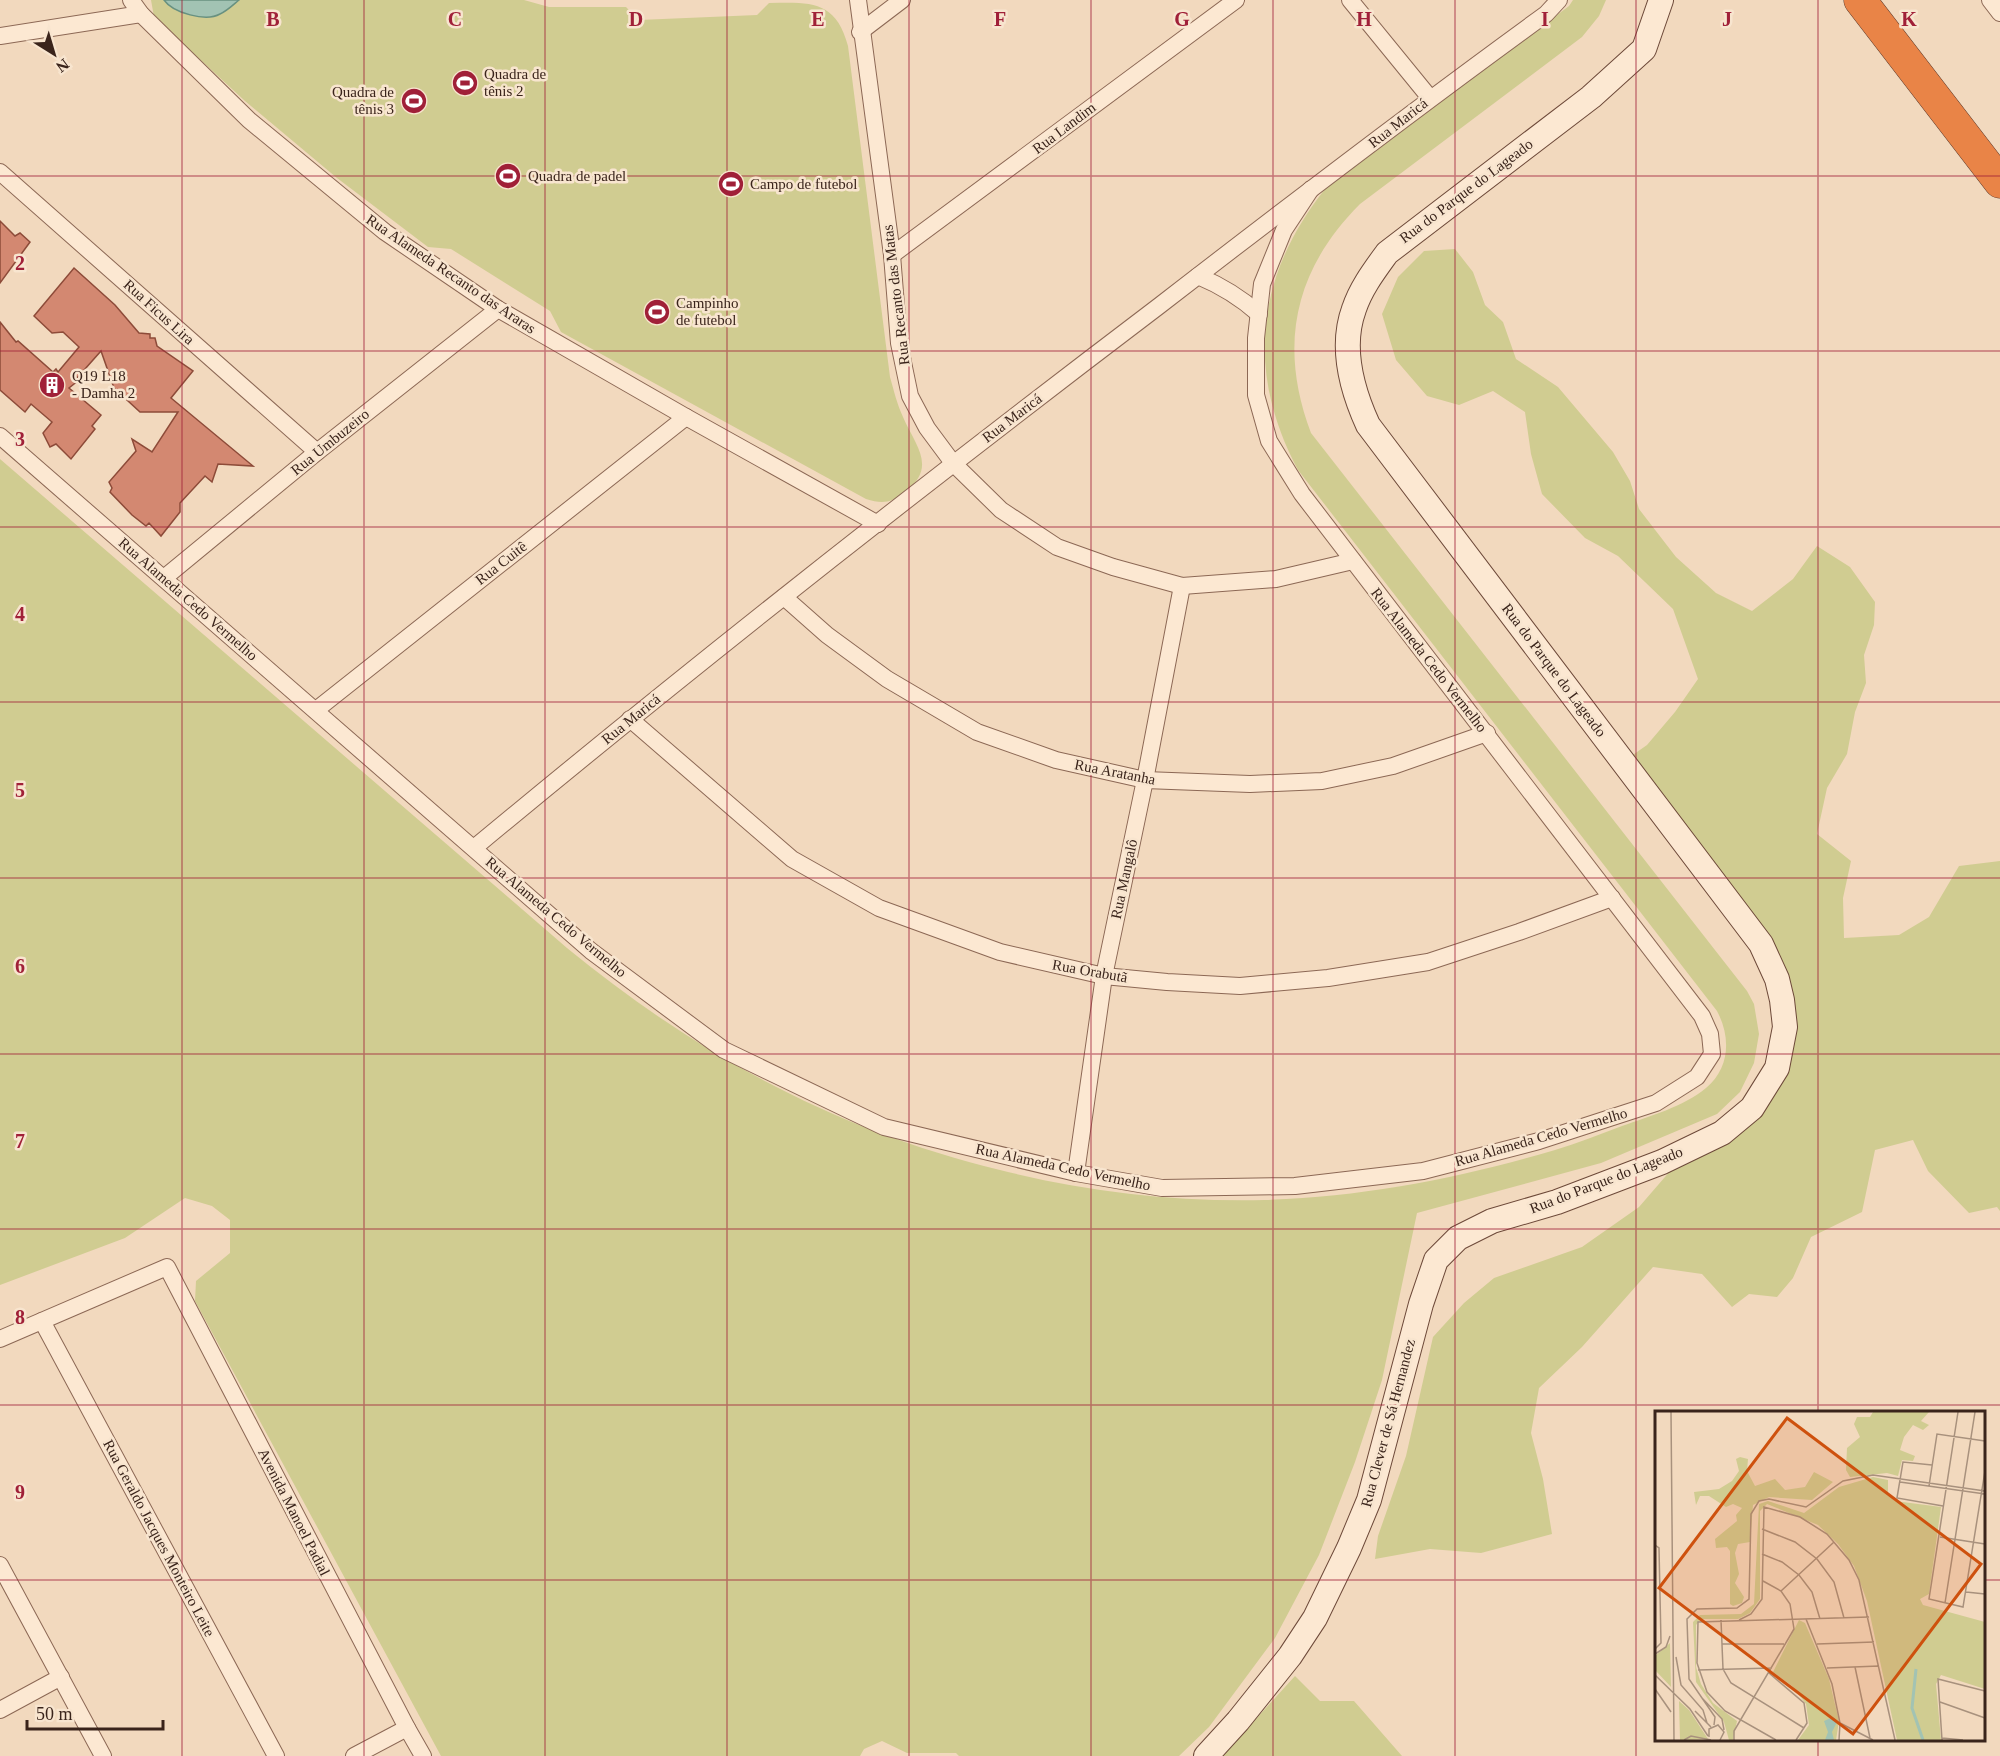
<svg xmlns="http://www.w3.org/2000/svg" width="2000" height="1756" viewBox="0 0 2000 1756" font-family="'Times New Roman',serif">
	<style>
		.green { fill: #d0cc91 }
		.water { fill: #a2c3b3; stroke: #689180; stroke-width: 1.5 }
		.building { fill: #d38871; stroke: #8d4b39; stroke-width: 1.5 }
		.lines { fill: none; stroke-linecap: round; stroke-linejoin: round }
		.street-casing { stroke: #8c6855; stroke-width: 18 }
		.secondary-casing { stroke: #6d4939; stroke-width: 26 }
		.highway-casing { stroke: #59372a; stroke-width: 33 }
		.street { stroke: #fce8d2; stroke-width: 16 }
		.secondary { stroke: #fce8d2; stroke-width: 24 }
		.highway { stroke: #e98447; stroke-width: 32 }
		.grid { fill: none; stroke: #a02038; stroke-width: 1.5; stroke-opacity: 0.55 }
		.labels { text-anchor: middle; stroke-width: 5; stroke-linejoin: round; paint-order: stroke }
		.poi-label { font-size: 15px; fill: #3a241b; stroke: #f8e5cf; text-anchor: start }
		.street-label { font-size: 15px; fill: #3a241b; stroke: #f8e5cf }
		.inset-river { fill: none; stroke: #a2c3b3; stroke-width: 3 }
		.inset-road { fill: none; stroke: #a8917d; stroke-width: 1.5 }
		.view { fill: #ce510e; fill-opacity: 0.15; stroke: #ce510e; stroke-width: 3 }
		.inset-edge { fill: none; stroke: #3a241b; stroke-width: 3 }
		.grid-label { font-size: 20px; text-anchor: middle; font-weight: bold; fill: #a02038; stroke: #f8e5cf; stroke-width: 5; stroke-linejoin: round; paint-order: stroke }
	</style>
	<rect width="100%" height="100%" fill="#f2d9be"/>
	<g class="green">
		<path d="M 151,0 L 524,0 L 549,7 L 626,7 L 639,20 L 757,15 L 769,3 C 810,2 836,0 848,46 L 890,377 C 894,391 897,404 903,417 C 916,447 938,467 904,493 C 891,503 882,504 866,499 L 561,332 L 550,311 L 451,249 L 428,247 L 337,178 L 245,101 L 154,17 Z"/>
		<path d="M 1573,0 L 1606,0 L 1599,16 L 1582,37 L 1360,204 C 1294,270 1278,346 1311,433 L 1747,991 L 1754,1004 L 1759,1034 L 1754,1063 L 1740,1092 L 1717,1114 L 1601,1163 L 1417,1213 L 1382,1380 L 1355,1462 L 1319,1555 L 1275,1638 L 1209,1727 L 1179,1756 L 959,1756 L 956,1753 L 907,1753 L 882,1741 L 864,1749 L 860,1756 L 441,1756 L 195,1301 L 196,1281 L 230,1253 L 230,1220 L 212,1206 L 185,1198 L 125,1238 L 0,1285 L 0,459 L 567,948 C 698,1055 835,1130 1000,1170 C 1087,1192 1176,1202 1265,1200 C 1363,1197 1461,1178 1555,1150 C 1578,1143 1600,1134 1622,1126 C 1650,1116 1683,1107 1706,1088 C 1730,1068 1731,1037 1717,1011 L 1298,470 C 1245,371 1256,276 1325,189 L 1569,6 Z"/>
		<polygon points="1455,249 1473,272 1485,305 1503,322 1516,359 1558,387 1613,452 1630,481 1639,509 1676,557 1716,593 1752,611 1793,579 1817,546 1850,567 1875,602 1874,625 1864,655 1866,683 1855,712 1847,754 1827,788 1817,834 1851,861 1843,898 1844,938 1899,935 1929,917 1959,866 2000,861 2000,1211 1997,1207 1969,1213 1928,1171 1913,1140 1875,1150 1862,1212 1811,1237 1793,1278 1777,1297 1749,1294 1732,1307 1702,1274 1653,1267 1582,1347 1539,1388 1531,1433 1543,1479 1552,1534 1481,1553 1430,1549 1375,1559 1378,1536 1406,1456 1433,1337 1464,1303 1494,1278 1582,1247 1639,1207 1671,1170 1725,1142 1784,1058 1779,960 1627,759 1647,745 1675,712 1698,679 1673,609 1618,556 1585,538 1542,494 1531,454 1525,412 1493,391 1459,405 1427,396 1396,360 1382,314 1398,277 1424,251"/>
		<polygon points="1295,1676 1320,1701 1354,1701 1402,1756 1222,1756"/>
	</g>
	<path class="water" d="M 164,0 L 239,0 C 233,5 227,11 220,14 C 206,22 173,13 164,0 Z"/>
	<g class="building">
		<polygon points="0,221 15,236 20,233 30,242 0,283"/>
		<polygon points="74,268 115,305 139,333 150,334 150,338 155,338 157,346 193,371 171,398 253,466 218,464 212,482 205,476 180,503 180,512 161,536 149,523 146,526 132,515 110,492 112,488 109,482 136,451 132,439 152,452 178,412 140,412 114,388 101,351 77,378 79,380 69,388 101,415 92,426 95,429 71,459 56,444 50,447 43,433 52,422 31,404 25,412 0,390 0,322 16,342 18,341 53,372 56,369 58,372 79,347 63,332 52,333 34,316"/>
	</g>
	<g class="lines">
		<g class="street-casing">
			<g id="street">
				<polyline points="131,0 141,14 249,120 385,232 498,309 686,417 878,524"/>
				<polyline points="858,0 892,255 899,343 910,396 927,428 953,463 1001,510 1057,547 1113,567 1182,586 1276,579 1353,561"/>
				<polyline points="1350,0 1430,98"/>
				<polyline points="1990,0 2000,13"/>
				<polyline points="860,32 902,0"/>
				<polyline points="0,36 141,14"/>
				<polyline points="0,172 317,452"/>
				<polyline points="892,255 1236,0"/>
				<path d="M 1198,276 C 1222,286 1240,297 1259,314"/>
				<polyline points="0,436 591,951 724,1050 884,1127 1076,1173 1162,1188 1295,1186 1423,1171 1539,1141 1656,1103 1697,1077 1712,1054 1710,1034 1702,1016 1302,494 1269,441 1256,395 1256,338 1262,284 1284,230 1311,189"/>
				<polyline points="164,578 317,452 498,309"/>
				<polyline points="784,597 827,635 887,679 977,732 1056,760 1145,780 1250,784 1322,781 1393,766 1487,733"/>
				<polyline points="316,710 686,417"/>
				<polyline points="630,719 792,859 879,908 1000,952 1104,976 1167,982 1240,986 1328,978 1428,962 1519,932 1612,898"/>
				<path d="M 474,848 C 698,662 927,482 1159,306 C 1287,207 1415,109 1546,14 L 1559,0"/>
				<polyline points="1076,1173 1104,976 1145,780 1182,586"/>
				<polyline points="42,1321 276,1756"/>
				<polyline points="0,1339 167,1267 407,1728 423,1756"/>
				<polyline points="0,1565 103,1756"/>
				<polyline points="0,1710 61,1677"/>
				<polyline points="354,1756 407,1728"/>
			</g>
		</g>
		<g class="secondary-casing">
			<path id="secondary" d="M 1206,1756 L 1238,1721 L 1290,1656 L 1315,1618 L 1349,1548 L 1369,1500 L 1421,1304 L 1436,1260 L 1458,1238 L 1492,1221 L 1557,1202 L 1662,1162 L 1722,1133 L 1752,1108 L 1777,1068 L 1785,1027 L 1782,1000 L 1777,979 L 1761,944 L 1368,425 C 1352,390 1340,347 1354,309 C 1361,288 1374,271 1387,253 L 1591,97 L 1644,49 L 1661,0"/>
		</g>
		<g class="highway-casing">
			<polyline id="highway" points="1860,0 2000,182"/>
		</g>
		<use href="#street" class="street"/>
		<use href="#secondary" class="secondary"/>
		<use href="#highway" class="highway"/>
	</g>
	<path class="grid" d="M 182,0 L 182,1756M 364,0 L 364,1756M 545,0 L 545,1756M 727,0 L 727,1756M 909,0 L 909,1756M 1091,0 L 1091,1756M 1273,0 L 1273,1756M 1455,0 L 1455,1756M 1636,0 L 1636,1756M 1818,0 L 1818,1412M 0,176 L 2000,176M 0,351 L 2000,351M 0,527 L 2000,527M 0,702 L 2000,702M 0,878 L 2000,878M 0,1054 L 2000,1054M 0,1229 L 2000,1229M 0,1405 L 2000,1405M 0,1580 L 1656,1580M 1984,1580 L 2000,1580M 1818,1740 L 1818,1756"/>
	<defs>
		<g id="stadium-disc" transform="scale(1.35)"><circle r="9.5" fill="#a02038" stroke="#f8e5cf"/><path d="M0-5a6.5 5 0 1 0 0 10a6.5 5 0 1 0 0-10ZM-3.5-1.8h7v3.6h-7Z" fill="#fff"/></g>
		<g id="building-disc" transform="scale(1.35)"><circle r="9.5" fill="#a02038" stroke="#f8e5cf"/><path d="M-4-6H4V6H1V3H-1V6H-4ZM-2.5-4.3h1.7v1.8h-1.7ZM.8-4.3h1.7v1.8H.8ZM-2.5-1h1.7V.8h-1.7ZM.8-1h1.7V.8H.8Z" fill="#fff"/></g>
	</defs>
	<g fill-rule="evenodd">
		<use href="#stadium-disc" x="465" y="83"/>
		<use href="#stadium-disc" x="414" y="101"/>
		<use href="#stadium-disc" x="508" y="176"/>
		<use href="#stadium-disc" x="731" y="184"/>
		<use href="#stadium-disc" x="657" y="312"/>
		<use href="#building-disc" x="52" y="385"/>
	</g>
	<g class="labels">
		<g class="poi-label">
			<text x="484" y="79">Quadra de<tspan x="484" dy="17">tênis 2</tspan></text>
			<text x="394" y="97" text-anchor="end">Quadra de<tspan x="394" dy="17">tênis 3</tspan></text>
			<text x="528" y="181">Quadra de padel</text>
			<text x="750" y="189">Campo de futebol</text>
			<text x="676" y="308">Campinho<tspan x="676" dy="17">de futebol</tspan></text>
			<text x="72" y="381">Q19 L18<tspan x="72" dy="17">- Damha 2</tspan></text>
		</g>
		<g class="street-label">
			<text transform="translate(1398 123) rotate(-38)" y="5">Rua Maricá</text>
			<text transform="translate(1064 128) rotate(-37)" y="5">Rua Landim</text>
			<text transform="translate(1466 191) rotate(-37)" y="5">Rua do Parque do Lageado</text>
			<text transform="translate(451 274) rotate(34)" y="5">Rua Alameda Recanto das Araras</text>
			<text transform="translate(896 295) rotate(-97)" y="5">Rua Recanto das Matas</text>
			<text transform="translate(159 312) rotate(42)" y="5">Rua Ficus Lira</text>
			<text transform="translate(1012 418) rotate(-37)" y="5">Rua Maricá</text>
			<text transform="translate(330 442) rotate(-39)" y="5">Rua Umbuzeiro</text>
			<text transform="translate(501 563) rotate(-38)" y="5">Rua Cuitê</text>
			<text transform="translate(188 599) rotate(41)" y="5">Rua Alameda Cedo Vermelho</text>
			<text transform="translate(1429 660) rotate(52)" y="5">Rua Alameda Cedo Vermelho</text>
			<text transform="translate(1554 670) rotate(53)" y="5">Rua do Parque do Lageado</text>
			<text transform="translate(631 719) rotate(-39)" y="5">Rua Maricá</text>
			<text transform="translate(1115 772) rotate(11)" y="5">Rua Aratanha</text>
			<text transform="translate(1124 879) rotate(-78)" y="5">Rua Mangalô</text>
			<text transform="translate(556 917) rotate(40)" y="5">Rua Alameda Cedo Vermelho</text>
			<text transform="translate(1090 971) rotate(10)" y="5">Rua Orabutã</text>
			<text transform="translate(1541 1137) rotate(-16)" y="5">Rua Alameda Cedo Vermelho</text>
			<text transform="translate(1063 1167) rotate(12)" y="5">Rua Alameda Cedo Vermelho</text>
			<text transform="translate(1606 1180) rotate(-21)" y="5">Rua do Parque do Lageado</text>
			<text transform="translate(1388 1423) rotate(-75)" y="5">Rua Clever de Sá Hernandez</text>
			<text transform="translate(294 1512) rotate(63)" y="5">Avenida Manoel Padial</text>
			<text transform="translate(159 1538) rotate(62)" y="5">Rua Geraldo Jacques Monteiro Leite</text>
		</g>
	</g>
	<g transform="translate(1655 1411)">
		<rect width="330" height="330" fill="#f2d9be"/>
		<path d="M 218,1 L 274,1 L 266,10 L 274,14 L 268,19 L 258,14 L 249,26 L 245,39 L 260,45 L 258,50 L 247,49 L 243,65 L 232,62 L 195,66 L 191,59 L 192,37 L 205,26 L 199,13 L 202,6 L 215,6 ZM 85,46 L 93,48 L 92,60 L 100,75 L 120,68 L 130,79 L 150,76 L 159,61 L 178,71 L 157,89 L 114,86 L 98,94 L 95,131 L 83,133 L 80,142 L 84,163 L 80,172 L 89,186 L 87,192 L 78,195 L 75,193 L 75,140 L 72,136 L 61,137 L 60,128 L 82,110 L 81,104 L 87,97 L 78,93 L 71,96 L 54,85 L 45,85 L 41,94 L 39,81 L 64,78 L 77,70 L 84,60 L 81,48 ZM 218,66 L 233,69 L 233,83 L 240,90 L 286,96 L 274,183 L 265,188 L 268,194 L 330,211 L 330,278 L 286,264 L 281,273 L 286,329 L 242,329 L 212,190 L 199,155 L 183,133 L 163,114 L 112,93 L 105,100 L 105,188 L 95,202 L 83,208 L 46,208 L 41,214 L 41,256 L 46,273 L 58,292 L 82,310 L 78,329 L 74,329 L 69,311 L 41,271 L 38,211 L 45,204 L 86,203 L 99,193 L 104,93 L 113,90 L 149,102 L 184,76 ZM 144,209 L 150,212 L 174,268 L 184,310 L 181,329 L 143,329 L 154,314 L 151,293 L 137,275 L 118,261 ZM 15,232 L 16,276 L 0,259 L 0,245 ZM 24,290 L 34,299 L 53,328 L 25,329 Z" fill="#d0cc91"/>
		<path d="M 178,306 L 182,311 L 177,321 L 179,329 L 170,329 L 173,321 L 169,310 Z" fill="#a2c3b3"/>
		<path class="inset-river" d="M 261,258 L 257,297 L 268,329"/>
		<path class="inset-road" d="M 16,1 L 19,329M 303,1 L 274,188 L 308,196 L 330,60M 277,54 L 248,51 L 242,87 L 288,95M 245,71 L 330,83M 274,75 L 282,23 L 330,30M 107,118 L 140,131 L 162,148 L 179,171 L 189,207M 285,126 L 330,133M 0,134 L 4,137 L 6,232 L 0,238M 107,143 L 127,151 L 144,164 L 157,181 L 165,208M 126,180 L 179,131M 311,181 L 330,183M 290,192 L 320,1M 151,208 L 177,273 L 185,312 L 184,329M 66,209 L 68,258 L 76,272 L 149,317M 84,209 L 96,203 L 107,188 L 109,96 L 145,106 L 172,123 L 194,149 L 204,169 L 240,329M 67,233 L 129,233M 162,233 L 219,231M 0,243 L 11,236 L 15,225M 21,246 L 26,274 L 48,299 L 52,312M 200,256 L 215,327M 172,257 L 224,255M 43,259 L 117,257M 114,262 L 149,292 L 152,312 L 141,329M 0,264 L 35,298 L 53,325M 0,278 L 16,301M 47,287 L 67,308 L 69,319M 285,291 L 330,307M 40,300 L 56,316M 185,312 L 218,329M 59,314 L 60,306 L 34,268 L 32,208 L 42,198 L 82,197 L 94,188 L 96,103 L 104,90 L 114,88 L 151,96 L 188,70 L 218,64 L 330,80M 54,326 L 54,318 L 63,314 L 69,321 L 65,329M 287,327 L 308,329M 29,329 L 36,325 L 56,329M 79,329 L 79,320 L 139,218 L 135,193 L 126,180 L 108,170M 121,329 L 70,300 L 52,281 L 42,252 L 43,211 L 214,206M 287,329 L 283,268 L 330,280"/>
		<path class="view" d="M 132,7 L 326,153 L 198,323 L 4,177 Z"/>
		<rect width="330" height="330" class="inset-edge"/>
	</g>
	<g class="grid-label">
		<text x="273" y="26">B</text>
		<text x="455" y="26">C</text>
		<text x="636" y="26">D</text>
		<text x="818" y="26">E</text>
		<text x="1000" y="26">F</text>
		<text x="1182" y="26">G</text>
		<text x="1364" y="26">H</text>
		<text x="1545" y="26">I</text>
		<text x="1727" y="26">J</text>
		<text x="1909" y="26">K</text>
		<text x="20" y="270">2</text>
		<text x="20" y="446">3</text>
		<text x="20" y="621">4</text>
		<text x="20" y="797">5</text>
		<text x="20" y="973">6</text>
		<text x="20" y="1148">7</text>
		<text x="20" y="1324">8</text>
		<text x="20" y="1499">9</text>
	</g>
	<g transform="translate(54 54) rotate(143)" stroke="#f8e5cf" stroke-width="4.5" paint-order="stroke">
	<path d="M0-4.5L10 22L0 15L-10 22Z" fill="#3a241b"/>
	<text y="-9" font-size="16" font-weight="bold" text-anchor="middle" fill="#3a241b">N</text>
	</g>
	<path d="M27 1720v9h136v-9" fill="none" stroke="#3a241b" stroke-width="3"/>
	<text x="36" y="1720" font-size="18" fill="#3a241b" stroke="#f8e5cf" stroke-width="4.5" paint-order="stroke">50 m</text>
</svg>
